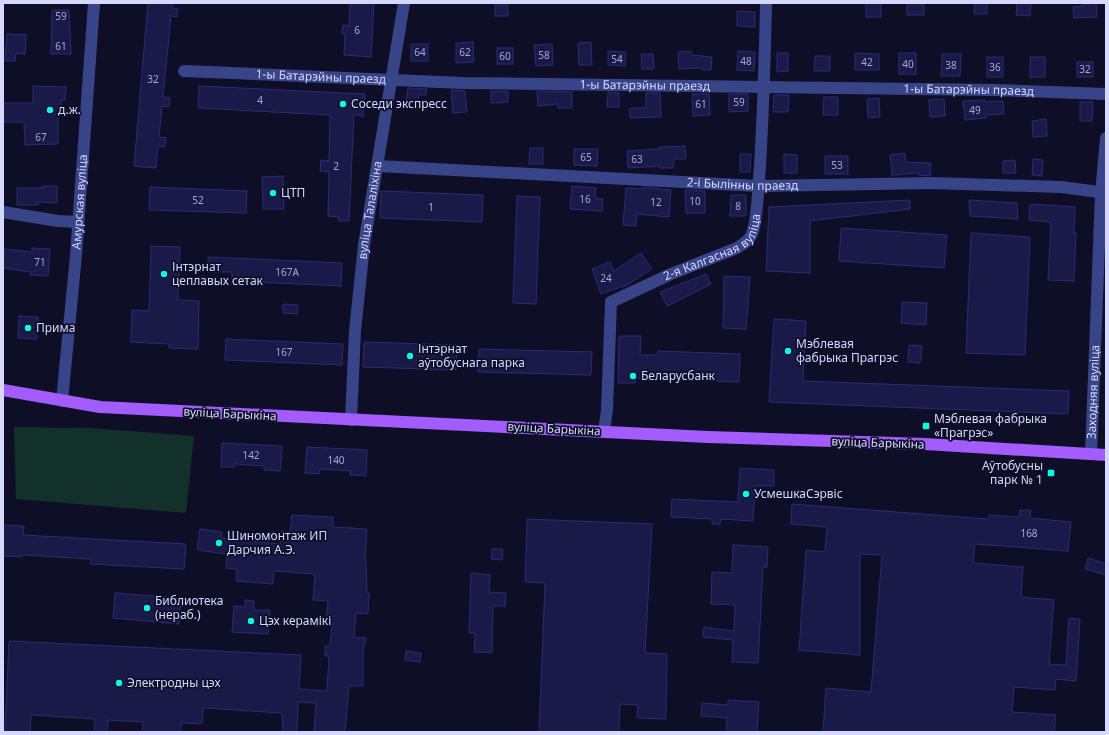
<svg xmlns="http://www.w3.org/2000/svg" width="1109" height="735" viewBox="0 0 1109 735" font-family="'Noto Sans',sans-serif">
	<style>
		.green { fill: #11312a }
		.building { fill: #1a1a49; stroke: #2b2b76 }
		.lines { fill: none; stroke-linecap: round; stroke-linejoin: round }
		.minor { stroke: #374488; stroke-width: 12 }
		.major { stroke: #a35cff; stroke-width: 12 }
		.poi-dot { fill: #01ffe8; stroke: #0e0f27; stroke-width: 1.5 }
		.labels { text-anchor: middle; stroke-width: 3.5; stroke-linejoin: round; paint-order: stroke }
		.number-label { font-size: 10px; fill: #a6a8d2 }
		.street-label { font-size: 12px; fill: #d5d8ff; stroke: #0e0f27 }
		.poi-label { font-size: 12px; fill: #d5d8ff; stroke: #0e0f27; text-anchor: start }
	</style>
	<rect width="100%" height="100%" fill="#0e0f27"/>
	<polygon class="green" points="14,427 90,428 194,436 186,513 16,499"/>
	<g class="building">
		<polygon points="148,3 172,3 172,8 178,9 177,17 171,16 163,97 170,98 169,107 162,106 159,137 166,138 165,147 158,146 156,168 134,166"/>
		<polygon points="350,3 374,3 371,57 344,55 345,34 342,34 343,25 349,26"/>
		<rect x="866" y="3" width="15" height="14"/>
		<polygon points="907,3 924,4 924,15 907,15"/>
		<polygon points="975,3 987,3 987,14 974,14"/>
		<polygon points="1017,3 1031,3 1030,16 1016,15"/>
		<polygon points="1083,3 1096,3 1097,17 1074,18 1073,7 1083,6"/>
		<rect x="495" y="5" width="13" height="11"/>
		<polygon points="52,10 69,10 71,54 51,54"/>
		<polygon points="737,11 755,12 755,27 737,26"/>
		<polygon points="7,34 26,35 25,54 16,53 15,61 5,61"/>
		<polygon points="473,42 474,62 456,63 456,43"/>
		<polygon points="591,42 592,65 579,65 578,43"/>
		<rect x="411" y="44" width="17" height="17"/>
		<polygon points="552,44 553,65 536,66 534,45"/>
		<rect x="497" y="48" width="16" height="16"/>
		<polygon points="608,51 626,52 625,66 608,65"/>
		<polygon points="691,51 692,55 712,57 711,70 702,70 702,68 679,69 678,52"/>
		<polygon points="738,51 755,52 754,71 737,70"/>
		<polygon points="777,53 788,53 788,71 777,72"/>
		<polygon points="855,53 879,54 879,70 855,70"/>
		<rect x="899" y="53" width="17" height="21"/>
		<polygon points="641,54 653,54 654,69 642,69"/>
		<polygon points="942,54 961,54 960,76 941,76"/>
		<polygon points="815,56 830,56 830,71 814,71"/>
		<rect x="987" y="57" width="16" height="20"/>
		<rect x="1030" y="57" width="15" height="20"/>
		<rect x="1077" y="62" width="16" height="15"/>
		<polygon points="33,86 66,87 65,100 61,100 61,114 58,114 58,144 25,145 24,122 3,122 3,103 33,103"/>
		<polygon points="199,86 365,94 363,117 354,114 349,221 338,221 339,217 328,216 329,172 320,171 321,160 329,161 330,115 198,108"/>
		<polygon points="408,88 427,89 426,95 419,95 418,104 406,103"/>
		<polygon points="451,90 465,91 467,112 453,113"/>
		<polygon points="491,91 508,91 508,102 491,103"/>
		<polygon points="537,91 572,92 572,108 558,108 558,104 538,106"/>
		<polygon points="608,92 619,93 619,107 607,107"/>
		<polygon points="646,93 660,93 661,117 630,118 630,108 646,108"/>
		<polygon points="692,94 709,94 710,115 693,116"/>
		<polygon points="729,94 748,94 748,111 729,112"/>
		<polygon points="774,95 789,95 788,112 773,112"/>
		<polygon points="824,97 838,97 838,115 823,115"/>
		<polygon points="879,98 880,117 868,118 867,99"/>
		<polygon points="944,99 945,116 930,117 929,100"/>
		<polygon points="985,100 985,102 1003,101 1004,114 986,115 986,118 965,120 963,101"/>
		<polygon points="1080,102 1093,102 1092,121 1080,121"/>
		<polygon points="1046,119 1047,136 1033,137 1032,121"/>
		<polygon points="685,146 686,159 674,159 673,168 659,168 659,166 628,168 627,151 659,149 659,147"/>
		<polygon points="530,148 543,148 543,164 529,164"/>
		<polygon points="574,149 598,149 597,166 574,165"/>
		<polygon points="905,153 905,162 931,163 930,176 918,175 919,173 892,175 890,155"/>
		<polygon points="740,154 751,154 750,172 740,172"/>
		<polygon points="784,154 797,155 797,173 784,173"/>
		<rect x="825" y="156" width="23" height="18"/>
		<polygon points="1033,159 1043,160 1042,176 1032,175"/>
		<polygon points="1015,160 1016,173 1003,173 1003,161"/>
		<polygon points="283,176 284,209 263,209 262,177"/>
		<polygon points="43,186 57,186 57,203 38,202 38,205 17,205 17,188 43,188"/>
		<polygon points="572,186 596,188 595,198 603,199 602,211 570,209"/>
		<polygon points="150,187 247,191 246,213 149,210"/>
		<polygon points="643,187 671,190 669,217 637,214 636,226 623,225 626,188 643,189"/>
		<polygon points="685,190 705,191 705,213 686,213"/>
		<polygon points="381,191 483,195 482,222 380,218"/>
		<polygon points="731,195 746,195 746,216 730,216"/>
		<polygon points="517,196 540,197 536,304 513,303"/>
		<polygon points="910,200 910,209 810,221 810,273 766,271 769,207"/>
		<polygon points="969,200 1017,203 1018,219 970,216"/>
		<polygon points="1030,204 1075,207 1074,233 1076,233 1074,281 1048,280 1051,222 1029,220"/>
		<polygon points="841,228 947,235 944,268 839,261"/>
		<polygon points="971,233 1030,237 1025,355 966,353"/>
		<polygon points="151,246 180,247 178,300 199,301 198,349 169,348 169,344 131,342 132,310 149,311"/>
		<polygon points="32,248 50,249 48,276 30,275 31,272 3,268 4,249 32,252"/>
		<polygon points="641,253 652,269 627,285 601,294 592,269 610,262 614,271"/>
		<polygon points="208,257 342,263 341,286 232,281 232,272 208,272"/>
		<polygon points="706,274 711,284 667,306 660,292"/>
		<polygon points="724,276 750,277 746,329 723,328"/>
		<polygon points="902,302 927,303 926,325 901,323"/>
		<polygon points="283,304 298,305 297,314 283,313"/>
		<polygon points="19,316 38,317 37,339 18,338"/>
		<polygon points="774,319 806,321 803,381 1069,391 1068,414 769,402"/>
		<polygon points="619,336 641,336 640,355 658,355 658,351 740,354 739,382 635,378 635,383 618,383"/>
		<polygon points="226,339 343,344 342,365 225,360"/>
		<polygon points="364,342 457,345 456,370 363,367"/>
		<polygon points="909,345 922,346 920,363 908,362"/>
		<polygon points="479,349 592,352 591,375 478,372"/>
		<polygon points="222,443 282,446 280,471 264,470 264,466 234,464 234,467 221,467"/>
		<polygon points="307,447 367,450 366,476 350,475 351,471 320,469 319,474 305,473"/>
		<polygon points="740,468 774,470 774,486 755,486 753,521 721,519 720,524 712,524 712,519 671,517 672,499 738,502"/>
		<polygon points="792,504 988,519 989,515 1019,517 1020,510 1031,510 1030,518 1071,522 1068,551 975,544 973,563 1023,567 1021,597 1054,600 1049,664 1066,665 1069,618 1080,619 1076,681 1056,679 1055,690 1014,687 1012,712 1056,715 1054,732 823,732 826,688 871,692 882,555 860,554 860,655 799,650 806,550 825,552 827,527 791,524"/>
		<polygon points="292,515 333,517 333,527 367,529 365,560 366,560 367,593 369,593 368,614 356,613 354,637 366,638 363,651 363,686 349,686 345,732 314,732 316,703 298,702 297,732 283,732 282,713 203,708 202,724 181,723 181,732 142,732 143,722 108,720 107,732 94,732 95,719 31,715 30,732 5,732 9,641 301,655 299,689 327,691 329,656 325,656 325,646 330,646 332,623 326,623 328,601 313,600 315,574 274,571 273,584 236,581 237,569 226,568 227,554 197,550 200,529 222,532 221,538 280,544 281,531 290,532"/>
		<polygon points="527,519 652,524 645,653 667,654 666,719 637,718 638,705 620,704 619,732 539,732 545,583 525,582"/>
		<polygon points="3,525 24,526 23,535 186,544 184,569 90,564 91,559 22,555 21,557 3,556"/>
		<polygon points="733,545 768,547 767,567 763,567 758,663 732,662 733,640 703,637 704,627 734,631 735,605 711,604 712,572 732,573"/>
		<polygon points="492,549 503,549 502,560 491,559"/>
		<polygon points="1088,558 1106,564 1106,575 1085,569"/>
		<polygon points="471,573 490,575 489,592 506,593 505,606 493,606 492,653 474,652 475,633 469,633"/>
		<polygon points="115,593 181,598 179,624 113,618"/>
		<polygon points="245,600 254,601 254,610 270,610 268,634 232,632 234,606 245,607"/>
		<polygon points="406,651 421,653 420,662 405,660"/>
		<polygon points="728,700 759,702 757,732 726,732 727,718 701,716 702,703 728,705"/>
	</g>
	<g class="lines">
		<g class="minor">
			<path id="s1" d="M 184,71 L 463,83 L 994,90 L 1106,94"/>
			<path id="s2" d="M 378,166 L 758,186 L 932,183 L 1061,187 L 1106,193"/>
			<polyline points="3,212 58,221 78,222"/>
			<path id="s3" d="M 62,401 L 76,255 L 94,3"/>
			<path id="s4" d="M 351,420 L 355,331 L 364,245 L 404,3"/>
			<path id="s5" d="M 604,431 L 607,410 L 611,302 L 671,274 L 737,248 C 743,244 749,241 752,234 C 758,218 758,185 760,167 C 763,112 765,58 766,3"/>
			<path id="s6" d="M 1091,454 L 1101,193 L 1106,138"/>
		</g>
		<polyline class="major" points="3,390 100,407 708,437 925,444 1106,455"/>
	</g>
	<g class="poi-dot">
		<circle cx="343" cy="104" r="4"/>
		<circle cx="50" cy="110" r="4"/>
		<circle cx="273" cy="193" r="4"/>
		<circle cx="164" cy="274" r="4"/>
		<circle cx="28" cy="328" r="4"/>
		<circle cx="788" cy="351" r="4"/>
		<circle cx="410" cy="356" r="4"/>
		<circle cx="633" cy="376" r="4"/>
		<rect x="922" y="422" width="8" height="8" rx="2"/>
		<rect x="1047" y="469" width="8" height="8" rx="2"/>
		<circle cx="746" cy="494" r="4"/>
		<circle cx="219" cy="543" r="4"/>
		<circle cx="147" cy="608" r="4"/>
		<circle cx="251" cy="621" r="4"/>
		<circle cx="119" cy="683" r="4"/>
	</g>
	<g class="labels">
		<g class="number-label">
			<text x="61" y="20">59</text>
			<text x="357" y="34">6</text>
			<text x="61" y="50">61</text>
			<text x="420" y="56">64</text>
			<text x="465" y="56">62</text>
			<text x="544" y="59">58</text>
			<text x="505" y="60">60</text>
			<text x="617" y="63">54</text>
			<text x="746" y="65">48</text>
			<text x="867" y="66">42</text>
			<text x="908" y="68">40</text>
			<text x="951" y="69">38</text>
			<text x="995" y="71">36</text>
			<text x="1085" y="73">32</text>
			<text x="153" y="83">32</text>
			<text x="260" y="104">4</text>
			<text x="739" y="106">59</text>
			<text x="701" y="108">61</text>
			<text x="975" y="114">49</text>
			<text x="41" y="141">67</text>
			<text x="586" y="161">65</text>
			<text x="637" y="163">63</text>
			<text x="837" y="169">53</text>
			<text x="336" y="170">2</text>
			<text x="585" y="203">16</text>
			<text x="198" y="204">52</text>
			<text x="695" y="205">10</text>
			<text x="656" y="206">12</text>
			<text x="738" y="210">8</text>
			<text x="431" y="211">1</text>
			<text x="40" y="266">71</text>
			<text x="287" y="276">167А</text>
			<text x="606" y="282">24</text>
			<text x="284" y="356">167</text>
			<text x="251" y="459">142</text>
			<text x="336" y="464">140</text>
			<text x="1029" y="537">168</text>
		</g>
		<g class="street-label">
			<text dy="4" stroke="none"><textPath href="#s1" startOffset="137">1-ы Батарэйны праезд</textPath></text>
			<text dy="4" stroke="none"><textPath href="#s1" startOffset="461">1-ы Батарэйны праезд</textPath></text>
			<text dy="4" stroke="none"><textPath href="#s1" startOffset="785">1-ы Батарэйны праезд</textPath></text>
			<text dy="4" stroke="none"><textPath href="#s2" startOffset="365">2-і Былінны праезд</textPath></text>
			<text dy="4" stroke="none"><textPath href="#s3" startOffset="200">Амурская вуліца</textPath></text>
			<text dy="4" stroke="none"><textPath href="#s4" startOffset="211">вуліца Талаліхіна</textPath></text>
			<text dy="4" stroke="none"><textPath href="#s5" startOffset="248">2-я Калгасная вуліца</textPath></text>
			<text dy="4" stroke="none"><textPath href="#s6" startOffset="62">Заходняя вуліца</textPath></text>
			<text transform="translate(230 414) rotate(3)" y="4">вуліца Барыкіна</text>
			<text transform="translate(554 429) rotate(3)" y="4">вуліца Барыкіна</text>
			<text transform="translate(878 443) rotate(2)" y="4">вуліца Барыкіна</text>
		</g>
		<g class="poi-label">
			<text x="351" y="108">Соседи экспресс</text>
			<text x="58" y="114">д.ж.</text>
			<text x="281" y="197">ЦТП</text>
			<text x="172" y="271">Інтэрнат<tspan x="172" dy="14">цеплавых сетак</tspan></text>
			<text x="36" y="332">Прима</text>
			<text x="796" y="348">Мэблевая<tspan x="796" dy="14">фабрыка Прагрэс</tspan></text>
			<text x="418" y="353">Інтэрнат<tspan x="418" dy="14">аўтобуснага парка</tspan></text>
			<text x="641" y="380">Беларусбанк</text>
			<text x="934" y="423">Мэблевая фабрыка<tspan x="934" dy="14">«Прагрэс»</tspan></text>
			<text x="1043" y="470" text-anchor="end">Аўтобусны<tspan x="1043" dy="14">парк № 1</tspan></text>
			<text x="754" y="498">УсмешкаСэрвіс</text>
			<text x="227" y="540">Шиномонтаж ИП<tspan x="227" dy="14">Дарчия А.Э.</tspan></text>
			<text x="155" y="605">Библиотека<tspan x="155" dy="14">(нераб.)</tspan></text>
			<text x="259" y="625">Цэх керамікі</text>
			<text x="127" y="687">Электродны цэх</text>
		</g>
	</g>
	<rect width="1109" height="735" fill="none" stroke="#d5d8ff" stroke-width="8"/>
</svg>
